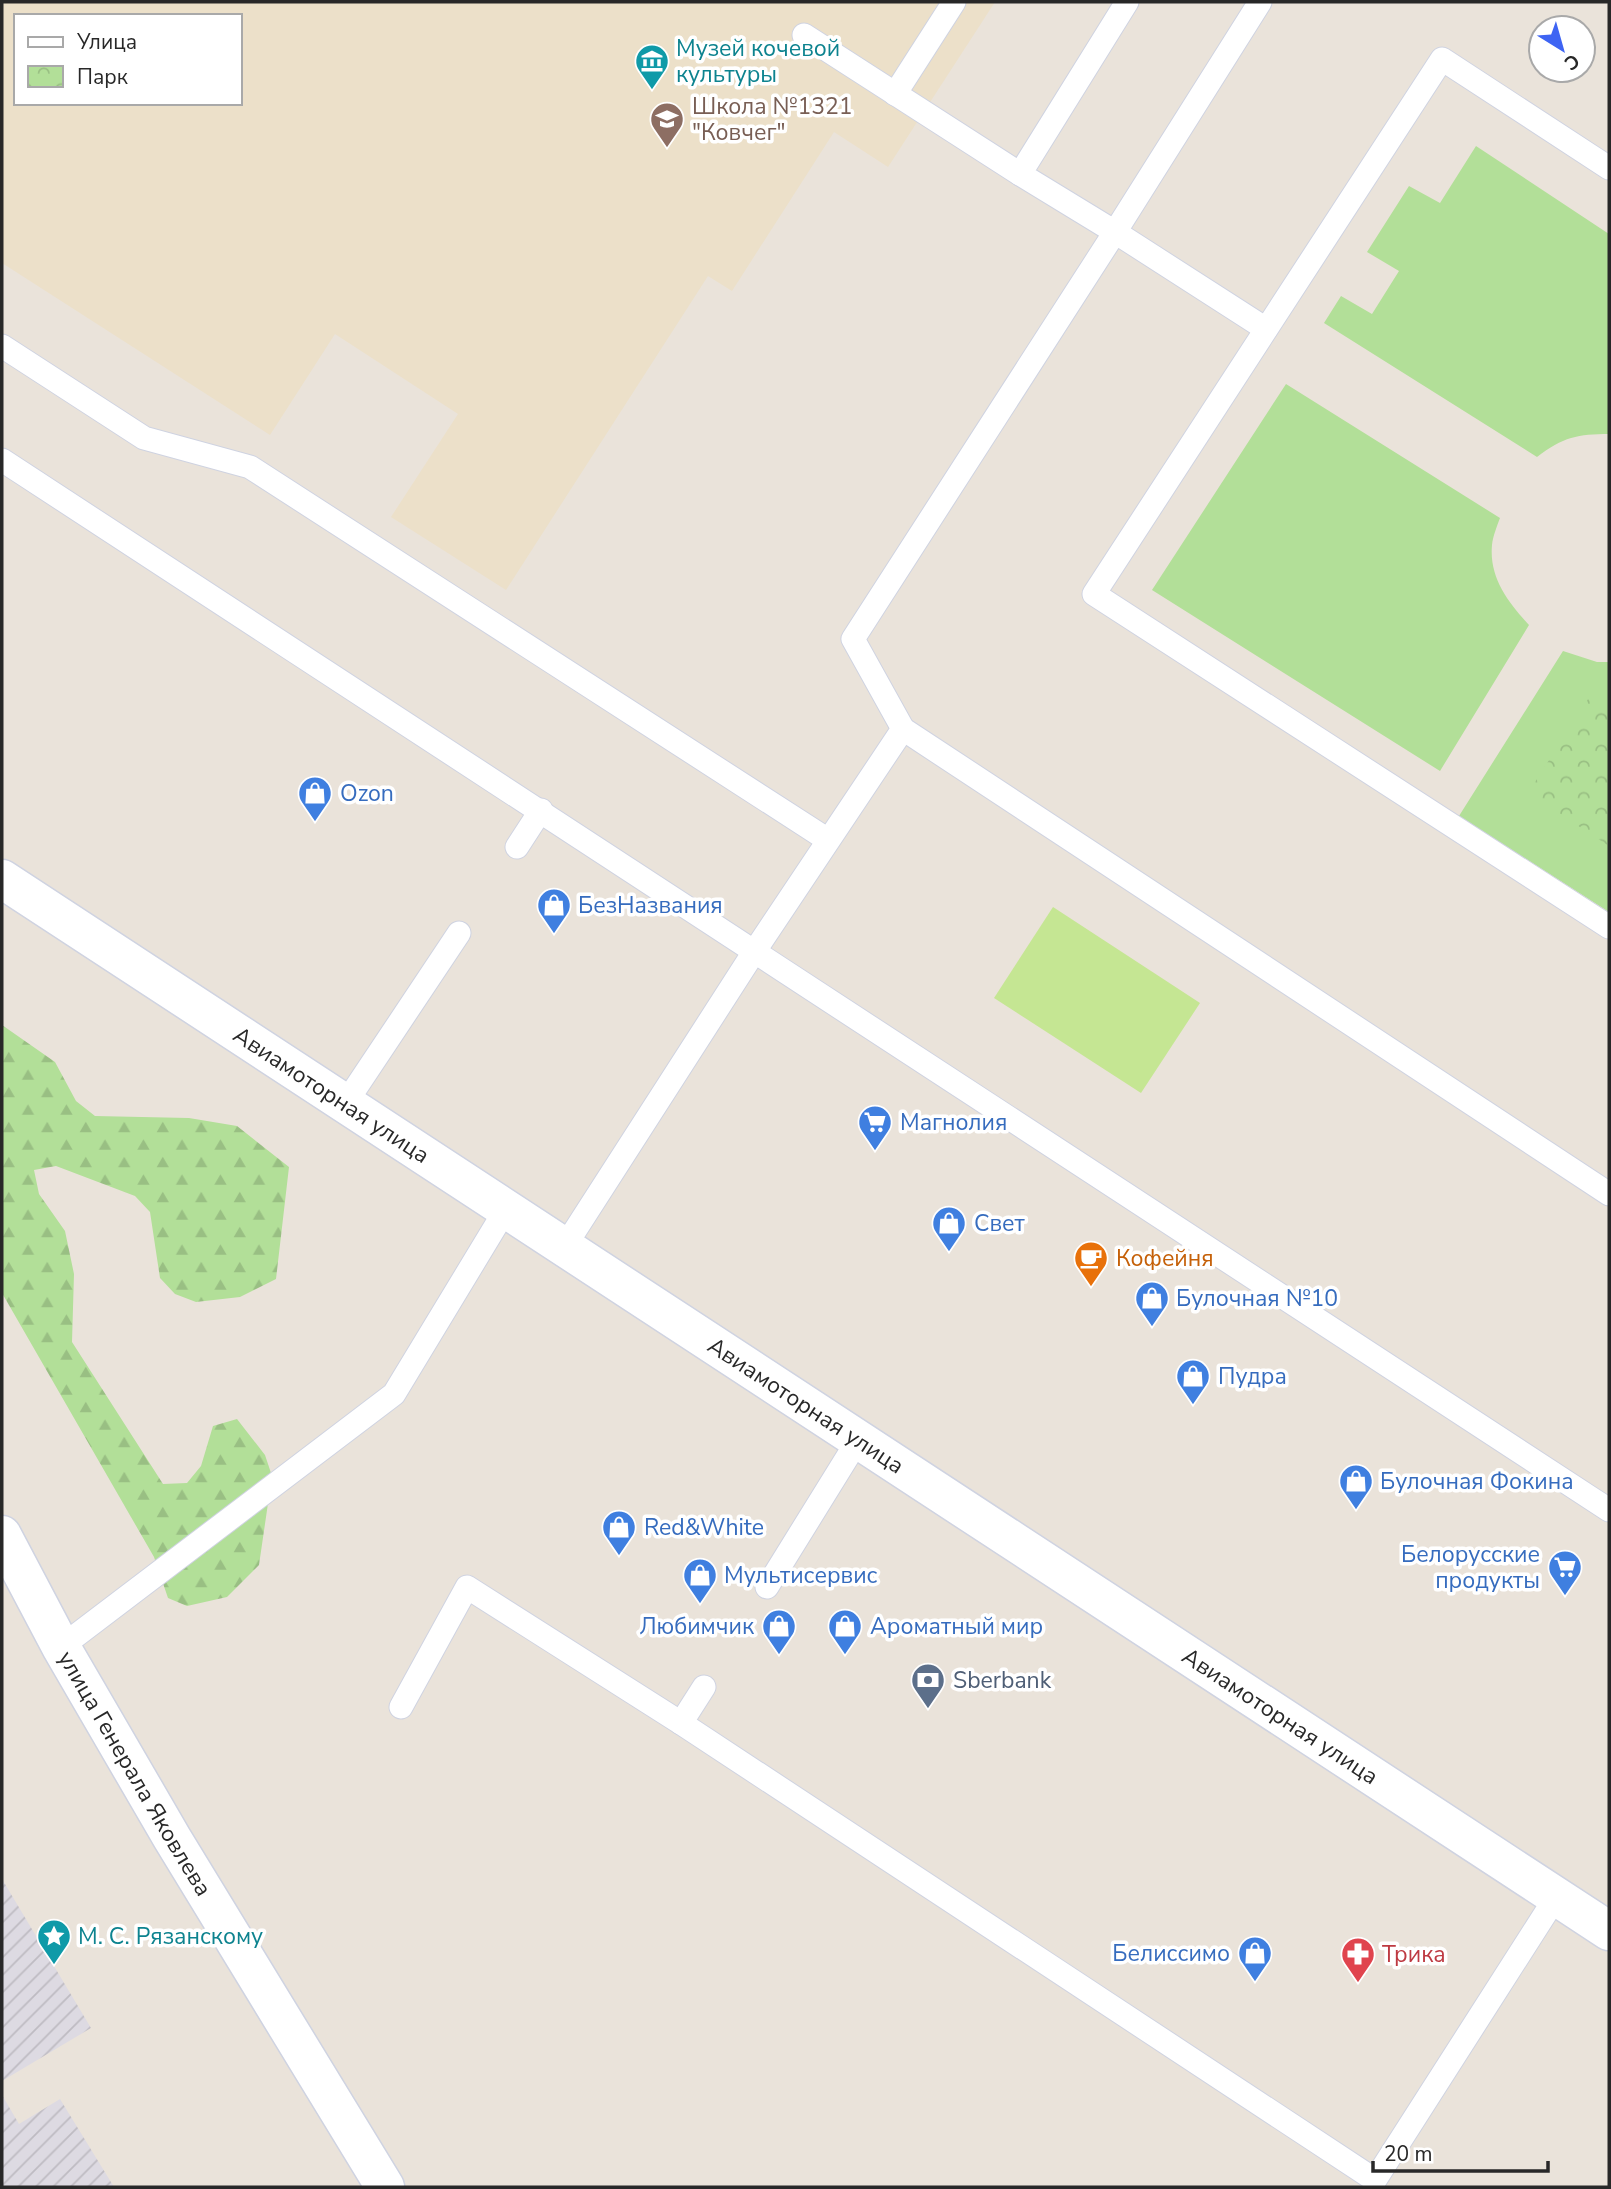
<svg xmlns="http://www.w3.org/2000/svg" width="1611" height="2189" viewBox="0 0 1611 2189" font-family="'Nunito Sans',sans-serif">
	<style>
		.industrial { fill: url(#industrial-furrows) }
		.education { fill: #ece0c9; fill-rule: evenodd }
		.grass { fill: #b2df98 }
		.forest { fill: url(#forest-firs) }
		.park { fill: url(#park-crowns) }
		.pitch { fill: #c5e693 }
		.lines { fill: none; stroke-linecap: round; stroke-linejoin: round }
		.lane-casing { stroke: #cfd3e1; stroke-width: 25 }
		.street-casing { stroke: #cfd3e1; stroke-width: 41 }
		.secondary-casing { stroke: #cfd3e1; stroke-width: 41 }
		.lane { stroke: #fff; stroke-width: 23 }
		.street { stroke: #fff; stroke-width: 38 }
		.secondary { stroke: #fff; stroke-width: 38 }
		.labels { text-anchor: middle; stroke-width: 7; stroke-linejoin: round; paint-order: stroke }
		.culture-label { font-size: 23px; fill: #0d838f; stroke: #fff; text-anchor: start }
		.education-label { font-size: 23px; fill: #785e54; stroke: #fff; text-anchor: start }
		.shop-label { font-size: 23px; fill: #366cbe; stroke: #fff; text-anchor: start }
		.street-label { font-size: 23px; fill: #282828; stroke: #fff }
		.food-label { font-size: 23px; fill: #c56008; stroke: #fff; text-anchor: start }
		.service-label { font-size: 23px; fill: #4e5e75; stroke: #fff; text-anchor: start }
		.health-label { font-size: 23px; fill: #be3a42; stroke: #fff; text-anchor: start }
	</style>
	<defs>
		<pattern id="industrial-furrows" width="10" height="10" patternUnits="userSpaceOnUse" patternTransform="scale(1.75)"><rect width="10" height="10" fill="#dddae2"/><path d="M-1 1l2-2M0 10L10 0M9 11l2-2" fill="none" stroke="#bebbc2"/></pattern>
		<pattern id="forest-firs" width="22" height="20" patternUnits="userSpaceOnUse" patternTransform="scale(1.75)"><rect width="22" height="20" fill="#b2df98"/><path d="M5 1l3.5 6h-7zM16 11l3.5 6h-7z" fill="#99bf83"/></pattern>
		<pattern id="park-crowns" width="20" height="18" patternUnits="userSpaceOnUse" patternTransform="scale(1.75)"><rect width="20" height="18" fill="#b2df98"/><path d="M2 6a3 3 0 1 1 6 0M12 15a3 3 0 1 1 6 0" fill="none" stroke="#99bf83"/></pattern>
	</defs>
	<rect width="100%" height="100%" fill="#eae3da"/>
	<g class="industrial">
		<polygon points="2,1879 91,2028 2,2081"/>
		<polygon points="2,2095 19,2124 60,2099 114,2187 2,2187"/>
	</g>
	<path class="education" d="M 2,2 L 995,2 L 888,167 L 834,132 L 732,291 L 708,276 L 506,590 L 391,517 L 458,414 L 335,334 L 270,435 L 2,263 ZM 16,16 L 240,16 L 240,103 L 16,103 Z"/>
	<g class="grass">
		<path d="M 1476,146 L 1609,234 L 1609,434 C 1578,434 1563,437 1537,457 L 1324,323 L 1341,296 L 1372,314 L 1399,271 L 1367,252 L 1409,186 L 1440,203 Z"/>
		<path d="M 1286,384 L 1500,518 C 1497,526 1493,536 1492,545 C 1489,578 1508,602 1529,625 L 1440,771 L 1152,590 Z"/>
		<polygon points="1563,651 1597,662 1609,662 1609,912 1459,816"/>
	</g>
	<polygon class="forest" points="2,1025 55,1062 76,1101 95,1116 189,1118 237,1126 289,1167 276,1279 240,1297 196,1302 175,1294 160,1278 150,1212 135,1196 56,1166 34,1170 39,1194 65,1231 74,1274 72,1342 163,1484 187,1483 201,1466 213,1426 237,1419 265,1455 272,1476 259,1565 227,1597 187,1606 168,1598 154,1557 2,1293"/>
	<polygon class="park" points="1592,693 1609,703 1609,846 1528,793"/>
	<polygon class="pitch" points="1053,907 1200,1003 1141,1093 994,998"/>
	<g class="lines">
		<g class="lane-casing">
			<g id="lane">
				<polyline points="1127,2 1020,174 1115,232 1260,2"/>
				<polyline points="804,35 1020,174"/>
				<polyline points="895,94 954,2"/>
				<polyline points="1609,168 1442,59 1094,594 1609,927"/>
				<polyline points="2,346 144,438 250,467 828,840"/>
				<path d="M 2,460 C 539,809 1074,1160 1609,1510"/>
				<polyline points="903,729 1609,1194"/>
				<polyline points="517,847 541,810"/>
				<polyline points="345,1104 459,933"/>
				<polyline points="565,1246 754,952 903,729 853,639 1115,232 1266,329"/>
				<polyline points="767,1587 858,1440"/>
				<polyline points="61,1647 394,1394 506,1209"/>
				<polyline points="401,1707 467,1587 681,1723 1375,2180 1556,1897"/>
				<polyline points="681,1723 704,1687"/>
			</g>
		</g>
		<g class="street-casing">
			<g id="street">
				<path id="s1" d="M 2,1535 L 61,1647 L 172,1838 L 385,2187"/>
			</g>
		</g>
		<g class="secondary-casing">
			<g id="secondary">
				<path id="s2" d="M 2,879 L 1609,1931"/>
			</g>
		</g>
		<use href="#lane" class="lane"/>
		<use href="#street" class="street"/>
		<use href="#secondary" class="secondary"/>
	</g>
	<defs>
		<g id="museum-pin" transform="scale(1.75)"><path d="M0 17L-7.5 6A9.5 9.5 0 1 1 7.5 6Z" fill="#0f9aa8" stroke="#fff"/><path d="M0-6L6-3V-2H-6V-3ZM-5-1h2V3h-2ZM-1-1h2V3h-2ZM3-1h2V3H3ZM-6 4H6V6H-6Z" fill="#fff"/></g>
		<g id="school-pin" transform="scale(1.75)"><path d="M0 17L-7.5 6A9.5 9.5 0 1 1 7.5 6Z" fill="#8d6e63" stroke="#fff"/><path d="M0-5L7-2L0 1L-7-2ZM-4 1L0 2.5L4 1V4Q0 6-4 4Z" fill="#fff"/></g>
		<g id="shop-pin" transform="scale(1.75)"><path d="M0 17L-7.5 6A9.5 9.5 0 1 1 7.5 6Z" fill="#3f7fe0" stroke="#fff"/><path d="M-5-2.5h2.3a2.7 3.5 0 0 1 5.4 0H5L5.5 6h-11ZM-1.5-2.5h3a1.5 2.3 0 0 0-3 0Z" fill="#fff"/></g>
		<g id="supermarket-pin" transform="scale(1.75)"><path d="M0 17L-7.5 6A9.5 9.5 0 1 1 7.5 6Z" fill="#3f7fe0" stroke="#fff"/><path d="M-6-5.5h2.5l.6 2H6L4.5 2H-2.5L-4.4-4H-6ZM-1.5 3.2a1.3 1.3 0 1 0 .1 0ZM3 3.2a1.3 1.3 0 1 0 .1 0Z" fill="#fff"/></g>
		<g id="cafe-pin" transform="scale(1.75)"><path d="M0 17L-7.5 6A9.5 9.5 0 1 1 7.5 6Z" fill="#e8710a" stroke="#fff"/><path d="M-5.5-4.5H6V0H3Q3 3.5 0 3.5H-2.5Q-5.5 3.5-5.5 0ZM3-3.2v2h1.7v-2ZM-6 4.5H4V6H-6Z" fill="#fff"/></g>
		<g id="bank-pin" transform="scale(1.75)"><path d="M0 17L-7.5 6A9.5 9.5 0 1 1 7.5 6Z" fill="#5c6f8a" stroke="#fff"/><path d="M-6-4H6V4H-6ZM0-2.3a2.3 2.3 0 1 0 0 4.6a2.3 2.3 0 1 0 0-4.6Z" fill="#fff"/></g>
		<g id="sight-pin" transform="scale(1.75)"><path d="M0 17L-7.5 6A9.5 9.5 0 1 1 7.5 6Z" fill="#0f9aa8" stroke="#fff"/><path d="M0-6L1.8-2.2L6-1.7L2.9 1.2L3.7 5.4L0 3.3L-3.7 5.4L-2.9 1.2L-6-1.7L-1.8-2.2Z" fill="#fff"/></g>
		<g id="pharmacy-pin" transform="scale(1.75)"><path d="M0 17L-7.5 6A9.5 9.5 0 1 1 7.5 6Z" fill="#e0444e" stroke="#fff"/><path d="M-2-6h4v4h4v4h-4v4h-4v-4h-4v-4h4Z" fill="#fff"/></g>
	</defs>
	<g fill-rule="evenodd">
		<use href="#museum-pin" x="652" y="61"/>
		<use href="#school-pin" x="667" y="119"/>
		<use href="#shop-pin" x="315" y="793"/>
		<use href="#shop-pin" x="554" y="905"/>
		<use href="#supermarket-pin" x="875" y="1122"/>
		<use href="#shop-pin" x="949" y="1223"/>
		<use href="#cafe-pin" x="1091" y="1258"/>
		<use href="#shop-pin" x="1152" y="1298"/>
		<use href="#shop-pin" x="1193" y="1376"/>
		<use href="#shop-pin" x="1356" y="1481"/>
		<use href="#shop-pin" x="619" y="1527"/>
		<use href="#supermarket-pin" x="1565" y="1567"/>
		<use href="#shop-pin" x="700" y="1575"/>
		<use href="#shop-pin" x="779" y="1626"/>
		<use href="#shop-pin" x="845" y="1626"/>
		<use href="#bank-pin" x="928" y="1680"/>
		<use href="#sight-pin" x="54" y="1936"/>
		<use href="#shop-pin" x="1255" y="1953"/>
		<use href="#pharmacy-pin" x="1358" y="1954"/>
	</g>
	<g class="labels">
		<g class="culture-label">
			<text x="676" y="56">Музей кочевой<tspan x="676" dy="26">культуры</tspan></text>
			<text x="78" y="1944">М. С. Рязанскому</text>
		</g>
		<g class="education-label">
			<text x="692" y="114">Школа №1321<tspan x="692" dy="26">"Ковчег"</tspan></text>
		</g>
		<g class="shop-label">
			<text x="340" y="801">Ozon</text>
			<text x="578" y="913">БезНазвания</text>
			<text x="900" y="1130">Магнолия</text>
			<text x="974" y="1231">Свет</text>
			<text x="1176" y="1306">Булочная №10</text>
			<text x="1218" y="1384">Пудра</text>
			<text x="1380" y="1489">Булочная Фокина</text>
			<text x="644" y="1535">Red&amp;White</text>
			<text x="1540" y="1562" text-anchor="end">Белорусские<tspan x="1540" dy="26">продукты</tspan></text>
			<text x="724" y="1583">Мультисервис</text>
			<text x="754" y="1634" text-anchor="end">Любимчик</text>
			<text x="870" y="1634">Ароматный мир</text>
			<text x="1230" y="1961" text-anchor="end">Белиссимо</text>
		</g>
		<g class="street-label">
			<text dy="8" stroke="none"><textPath href="#s2" startOffset="394">Авиамоторная улица</textPath></text>
			<text dy="8" stroke="none"><textPath href="#s2" startOffset="961">Авиамоторная улица</textPath></text>
			<text dy="8" stroke="none"><textPath href="#s2" startOffset="1528">Авиамоторная улица</textPath></text>
			<text dy="8" stroke="none"><textPath href="#s1" startOffset="273">улица Генерала Яковлева</textPath></text>
		</g>
		<g class="food-label">
			<text x="1116" y="1266">Кофейня</text>
		</g>
		<g class="service-label">
			<text x="953" y="1688">Sberbank</text>
		</g>
		<g class="health-label">
			<text x="1382" y="1962">Трика</text>
		</g>
	</g>
	<rect width="1611" height="2189" fill="none" stroke="#282828" stroke-width="7"/>
	<rect x="14" y="14" width="228" height="91" fill="#ffffff" stroke="#a9a9a9" stroke-width="2"/>
	<rect x="28" y="37" width="35" height="10" fill="#ffffff" stroke="#a9a9a9" stroke-width="2"/>
	<text x="77" y="49" font-size="21" fill="#282828">Улица</text>
	<rect x="28" y="66" width="35" height="21" fill="url(#park-crowns)" stroke="#a9a9a9" stroke-width="2"/>
	<text x="77" y="84" font-size="21" fill="#282828">Парк</text>
	<g transform="translate(1562 49) rotate(143)"><circle r="33" fill="#ffffff" stroke="#a9a9a9" stroke-width="2"/>
	<path d="M0-5L12 26L0 18L-12 26Z" fill="#3e64f3"/>
	<text y="-10" font-size="19" font-weight="bold" text-anchor="middle" fill="#282828">С</text>
	</g>
	<path d="M1373 2161v10h175v-10" fill="none" stroke="#282828" stroke-width="3.5"/>
	<text x="1384" y="2161" font-size="21" fill="#282828" stroke="#ffffff" stroke-width="5" paint-order="stroke">20 m</text>
</svg>
